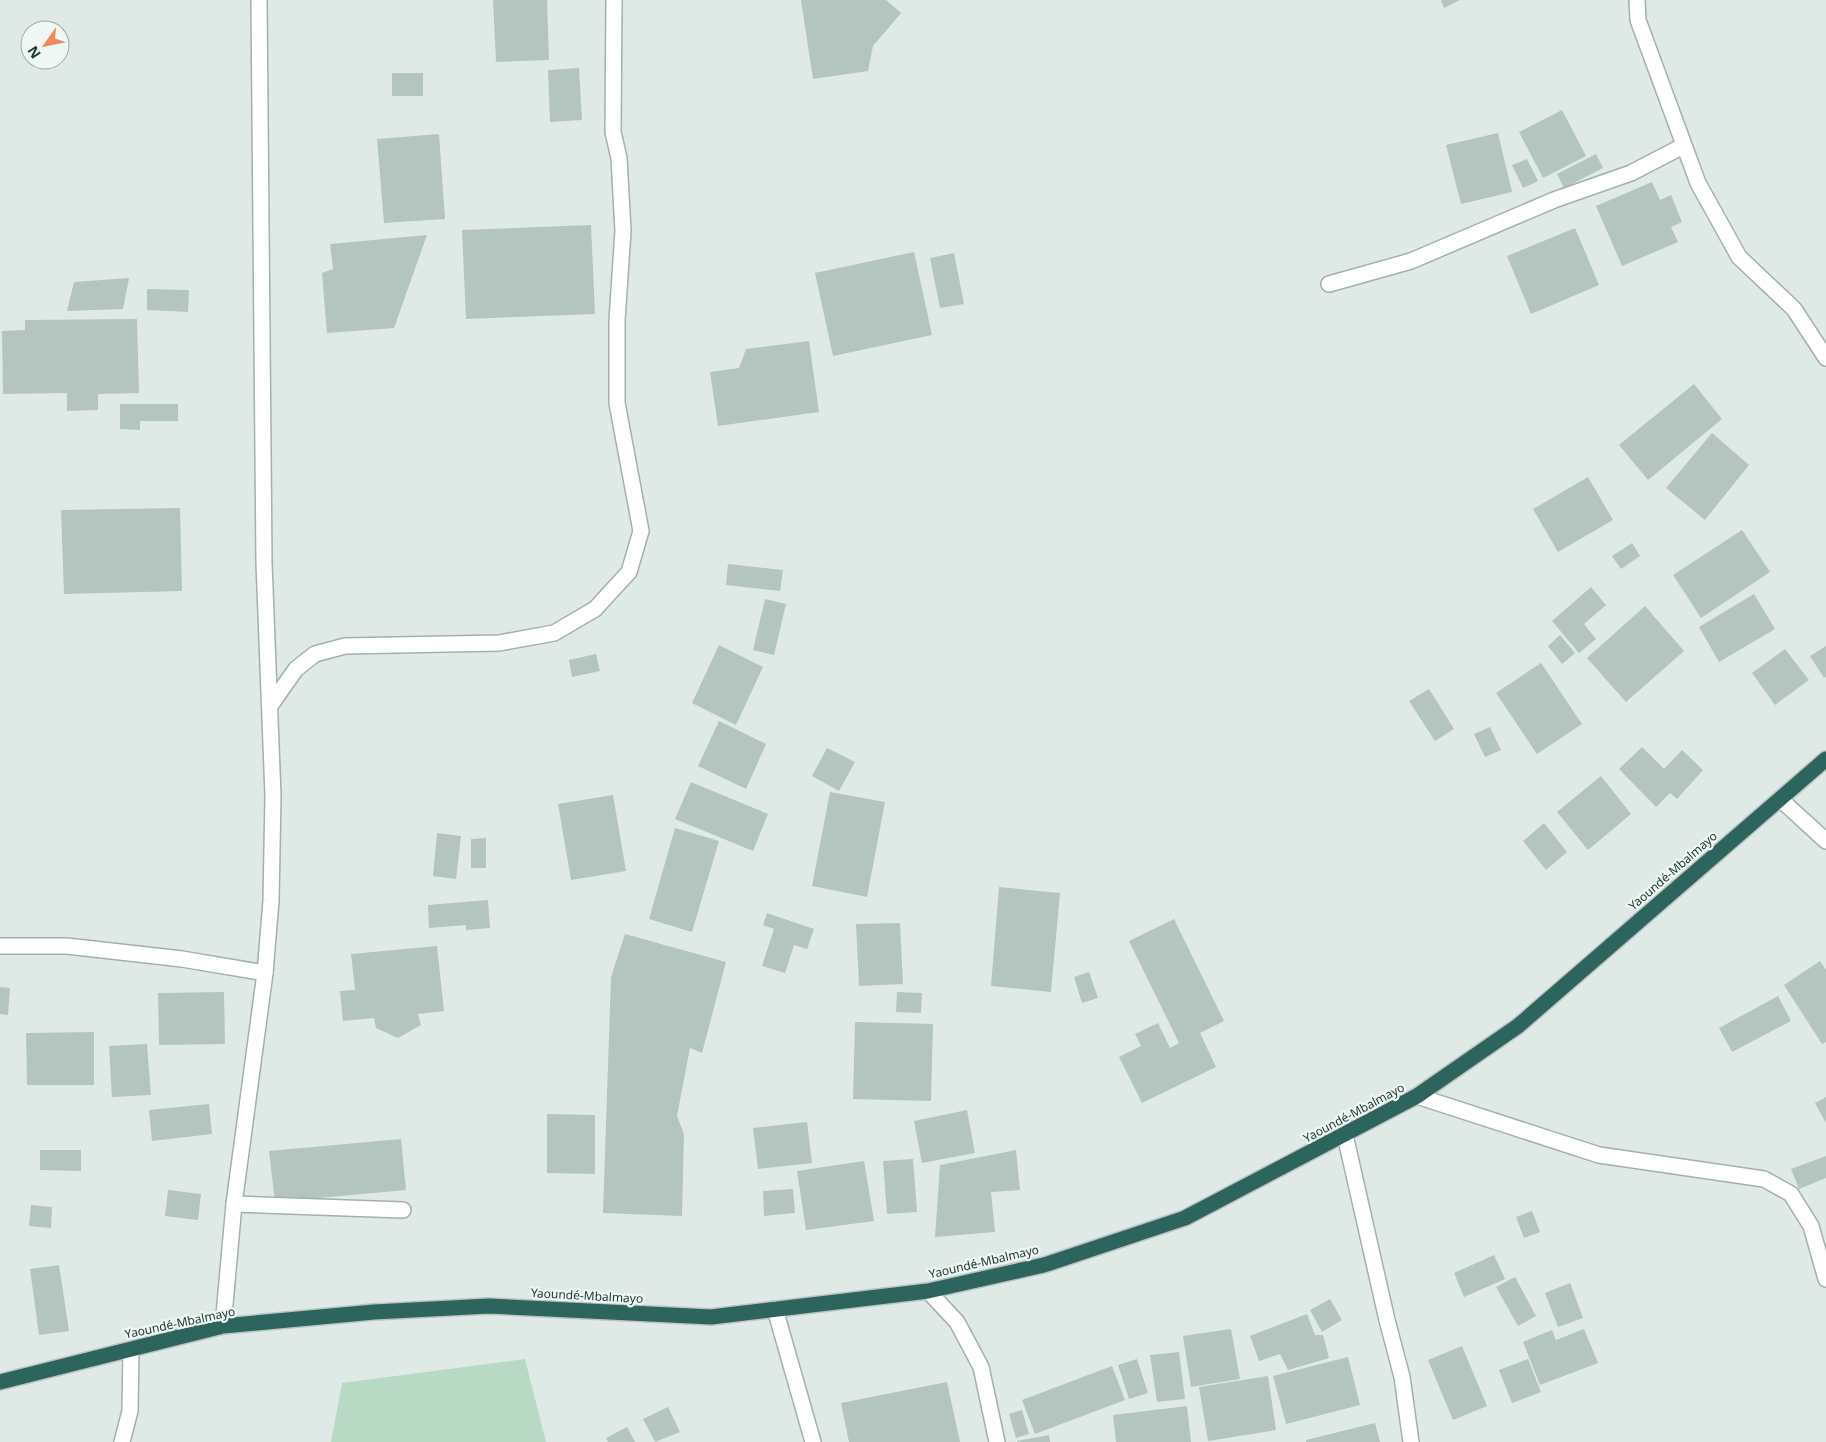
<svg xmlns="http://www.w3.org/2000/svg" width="1826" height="1442" viewBox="0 0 1826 1442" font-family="'Noto Sans',sans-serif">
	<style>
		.green { fill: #b8dac5 }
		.building { fill: #b4c4bf }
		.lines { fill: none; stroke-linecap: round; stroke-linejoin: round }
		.minor-casing { stroke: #a2b1ad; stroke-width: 18 }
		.highway-casing { stroke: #bcc4c2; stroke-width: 18 }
		.minor { stroke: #fff; stroke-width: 15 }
		.highway { stroke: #2d645e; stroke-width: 15 }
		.labels { text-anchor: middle; stroke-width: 4.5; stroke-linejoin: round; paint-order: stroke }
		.street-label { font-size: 12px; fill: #213935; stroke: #eff7f3 }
	</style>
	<rect width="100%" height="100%" fill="#dfeae6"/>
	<polygon class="green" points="525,1359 546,1442 331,1442 342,1383"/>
	<g class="building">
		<polygon points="493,0 547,0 549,60 496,62"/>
		<polygon points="801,0 886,0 901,13 873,46 868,71 813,79"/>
		<polygon points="1441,0 1460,0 1444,8"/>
		<polygon points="579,68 582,120 550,122 548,70"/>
		<rect x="392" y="73" width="31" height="23"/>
		<polygon points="1562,110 1586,156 1543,178 1519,132"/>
		<polygon points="1498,133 1512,192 1461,204 1446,145"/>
		<polygon points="439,134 445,219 384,223 377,139"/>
		<polygon points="1596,154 1603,168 1564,188 1557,174"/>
		<polygon points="1527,159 1538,181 1523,188 1512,165"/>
		<polygon points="1652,182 1660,200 1671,195 1682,222 1671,227 1678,242 1622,266 1596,206"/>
		<polygon points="591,225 595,314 466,319 462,230"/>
		<polygon points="1575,228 1599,285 1531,314 1507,256"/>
		<polygon points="427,235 394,328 327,333 322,273 333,269 330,244"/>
		<polygon points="914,252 932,335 833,356 815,273"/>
		<polygon points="954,253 964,304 940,308 930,258"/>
		<polygon points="129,278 123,309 67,311 74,282"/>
		<polygon points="147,289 189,290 188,312 147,310"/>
		<polygon points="137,319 139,393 98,394 98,410 67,411 67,393 3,394 2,331 25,330 25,320"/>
		<polygon points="809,341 819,412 718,426 710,372 739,368 746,349"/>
		<polygon points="1694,384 1722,419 1648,480 1619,445"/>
		<polygon points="120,404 178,404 178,421 140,421 140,430 120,429"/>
		<polygon points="1712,433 1749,465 1705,520 1666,488"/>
		<polygon points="1588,477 1613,520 1558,552 1533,509"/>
		<polygon points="180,508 182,591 64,594 61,510"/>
		<polygon points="1742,530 1770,572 1701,618 1673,575"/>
		<polygon points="1632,543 1640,556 1621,569 1612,556"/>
		<polygon points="728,564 783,570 780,591 726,585"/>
		<polygon points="1591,587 1606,605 1584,624 1596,639 1579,653 1552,621"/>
		<polygon points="1754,594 1775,629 1719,662 1699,627"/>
		<polygon points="765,599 786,604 774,655 753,650"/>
		<polygon points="1645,606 1684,651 1626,702 1587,658"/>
		<polygon points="1560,635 1575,653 1562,664 1548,646"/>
		<polygon points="719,645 763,667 736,725 692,703"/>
		<polygon points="1826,646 1826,677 1824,678 1810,656"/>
		<polygon points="1785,649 1809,680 1775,705 1752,673"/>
		<polygon points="596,654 600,671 572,677 569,660"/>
		<polygon points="1541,663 1582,724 1537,754 1496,693"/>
		<polygon points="1429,689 1454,729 1435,741 1409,701"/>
		<polygon points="719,721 766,744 746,789 698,766"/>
		<polygon points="1490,727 1501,750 1485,757 1474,734"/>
		<polygon points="1642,747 1664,769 1682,750 1703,770 1677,799 1670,793 1656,807 1619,769"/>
		<polygon points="827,748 855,762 839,791 812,776"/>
		<polygon points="1601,776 1631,814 1588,850 1557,812"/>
		<polygon points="691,782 768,814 753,851 675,819"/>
		<polygon points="830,792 885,802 867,897 812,886"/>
		<polygon points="613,795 626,871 571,880 558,804"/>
		<polygon points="1544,823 1567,852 1546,870 1523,841"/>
		<polygon points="675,828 719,841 692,932 649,919"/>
		<polygon points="437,833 461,836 456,879 433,876"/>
		<polygon points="486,838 486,868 471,868 471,839"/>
		<polygon points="999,887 1060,893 1051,992 991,986"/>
		<polygon points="488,900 490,928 466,930 466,925 429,928 428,905"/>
		<polygon points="767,913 814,929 807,949 794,945 785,973 762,966 774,929 763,925"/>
		<polygon points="1174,919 1224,1021 1200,1033 1216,1067 1142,1103 1119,1057 1141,1046 1135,1034 1158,1023 1170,1048 1179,1043 1129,941"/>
		<polygon points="900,923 903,984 859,986 856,924"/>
		<polygon points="625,934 726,962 702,1053 690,1048 677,1116 684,1134 682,1216 603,1213 611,977"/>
		<polygon points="437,946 444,1011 418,1014 421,1025 398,1038 376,1028 374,1018 343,1021 340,991 355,990 351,954"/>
		<polygon points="1820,961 1826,970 1826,1042 1822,1044 1784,985"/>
		<polygon points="1089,972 1098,998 1082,1003 1074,977"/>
		<polygon points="0,987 10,988 8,1015 0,1014"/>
		<polygon points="224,992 225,1044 159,1045 158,993"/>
		<polygon points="897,992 922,993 921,1013 896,1012"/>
		<polygon points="1778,996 1791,1021 1732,1052 1719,1028"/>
		<polygon points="855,1022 933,1024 931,1101 853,1099"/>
		<polygon points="94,1032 94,1085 27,1085 26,1033"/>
		<polygon points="147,1044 151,1095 112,1097 109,1046"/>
		<polygon points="1826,1097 1826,1123 1815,1103"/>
		<polygon points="209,1104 212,1134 152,1141 149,1110"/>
		<polygon points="967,1110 975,1153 922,1163 914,1121"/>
		<polygon points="547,1114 595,1115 595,1174 547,1173"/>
		<polygon points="807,1122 812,1163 758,1169 753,1128"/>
		<polygon points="401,1139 406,1190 275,1202 269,1151"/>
		<polygon points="40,1150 81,1150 81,1171 40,1170"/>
		<polygon points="1016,1150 1020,1190 991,1192 995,1232 935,1237 940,1165"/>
		<polygon points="1826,1156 1826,1178 1799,1189 1791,1169"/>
		<polygon points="913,1159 917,1212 887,1214 883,1161"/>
		<polygon points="864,1161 874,1221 806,1230 797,1171"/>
		<polygon points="793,1189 795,1213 764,1216 763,1191"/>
		<polygon points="168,1190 201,1194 198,1220 165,1216"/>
		<polygon points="31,1205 52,1207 51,1228 29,1226"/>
		<polygon points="1532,1211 1540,1232 1524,1238 1516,1217"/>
		<polygon points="1494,1255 1505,1279 1464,1297 1454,1273"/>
		<polygon points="59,1265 69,1331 39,1335 30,1269"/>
		<polygon points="1515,1277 1536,1316 1518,1326 1496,1287"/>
		<polygon points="1570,1283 1583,1318 1558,1327 1545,1293"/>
		<polygon points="1330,1299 1342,1320 1322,1332 1310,1310"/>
		<polygon points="1307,1314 1315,1335 1323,1335 1329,1358 1288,1370 1280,1354 1259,1361 1250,1336"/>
		<polygon points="1231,1329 1240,1379 1191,1387 1183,1336"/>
		<polygon points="1584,1329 1598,1363 1540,1385 1523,1342 1552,1330 1556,1340"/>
		<polygon points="1462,1346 1487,1406 1453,1420 1428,1360"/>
		<polygon points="1179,1352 1185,1399 1157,1402 1150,1355"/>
		<polygon points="1348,1357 1360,1405 1286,1424 1273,1376"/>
		<polygon points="1137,1359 1148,1393 1129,1399 1118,1365"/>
		<polygon points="1528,1359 1541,1392 1512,1403 1499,1370"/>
		<polygon points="1112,1366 1125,1400 1035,1434 1022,1400"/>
		<polygon points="1268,1376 1276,1430 1208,1441 1199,1387"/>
		<polygon points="947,1382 960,1442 849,1442 841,1403"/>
		<polygon points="1187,1406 1191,1442 1116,1442 1113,1415"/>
		<polygon points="668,1407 680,1432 655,1442 643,1419"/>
		<polygon points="1022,1410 1029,1434 1016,1438 1009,1414"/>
		<polygon points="1375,1423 1380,1442 1306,1442 1306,1440"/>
		<polygon points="627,1427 635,1442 608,1442 606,1438"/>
		<polygon points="1049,1435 1050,1442 1017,1442 1017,1441"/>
	</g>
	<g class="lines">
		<g class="minor-casing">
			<g id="minor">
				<polyline points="1637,0 1638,20 1698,183 1739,257 1794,309 1826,358"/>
				<polyline points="1329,284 1411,261 1554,200 1631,173 1683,146"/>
				<polyline points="270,706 296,669 315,654 345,646 499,643 554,633 595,609 629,572 641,531 617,403 617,320 623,231 619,158 613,132 614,0"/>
				<polyline points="1780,799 1826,841"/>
				<polyline points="0,946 67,946 182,959 265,973"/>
				<polyline points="1417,1096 1599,1155 1764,1179 1791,1194 1811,1226 1826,1279"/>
				<polyline points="1345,1135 1387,1320 1402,1377 1411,1442"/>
				<polyline points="234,1204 403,1210"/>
				<polyline points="928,1291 957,1322 981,1367 997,1442"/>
				<polyline points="775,1309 813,1442"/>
				<polyline points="223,1326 234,1204 265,973 271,901 273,796 264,563 259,0"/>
				<polyline points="122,1442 130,1411 131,1349"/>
			</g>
		</g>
		<g class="highway-casing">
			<polyline id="highway" points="0,1382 223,1326 374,1312 489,1306 711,1317 928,1291 1044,1265 1185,1218 1417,1096 1518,1026 1826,759"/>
		</g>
		<use href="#minor" class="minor"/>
		<use href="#highway" class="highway"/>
	</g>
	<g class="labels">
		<g class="street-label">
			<text transform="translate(1673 871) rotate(-41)" y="4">Yaoundé-Mbalmayo</text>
			<text transform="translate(1354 1113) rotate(-28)" y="4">Yaoundé-Mbalmayo</text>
			<text transform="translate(984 1262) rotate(-13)" y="4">Yaoundé-Mbalmayo</text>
			<text transform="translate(587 1296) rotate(3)" y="4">Yaoundé-Mbalmayo</text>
			<text transform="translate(180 1323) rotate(-12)" y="4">Yaoundé-Mbalmayo</text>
		</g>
	</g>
	<g transform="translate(45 45) rotate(237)"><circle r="24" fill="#eff7f3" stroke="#9daba7"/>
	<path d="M0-4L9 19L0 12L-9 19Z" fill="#ed8c59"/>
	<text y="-8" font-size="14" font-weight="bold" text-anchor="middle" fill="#213935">N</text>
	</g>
</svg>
